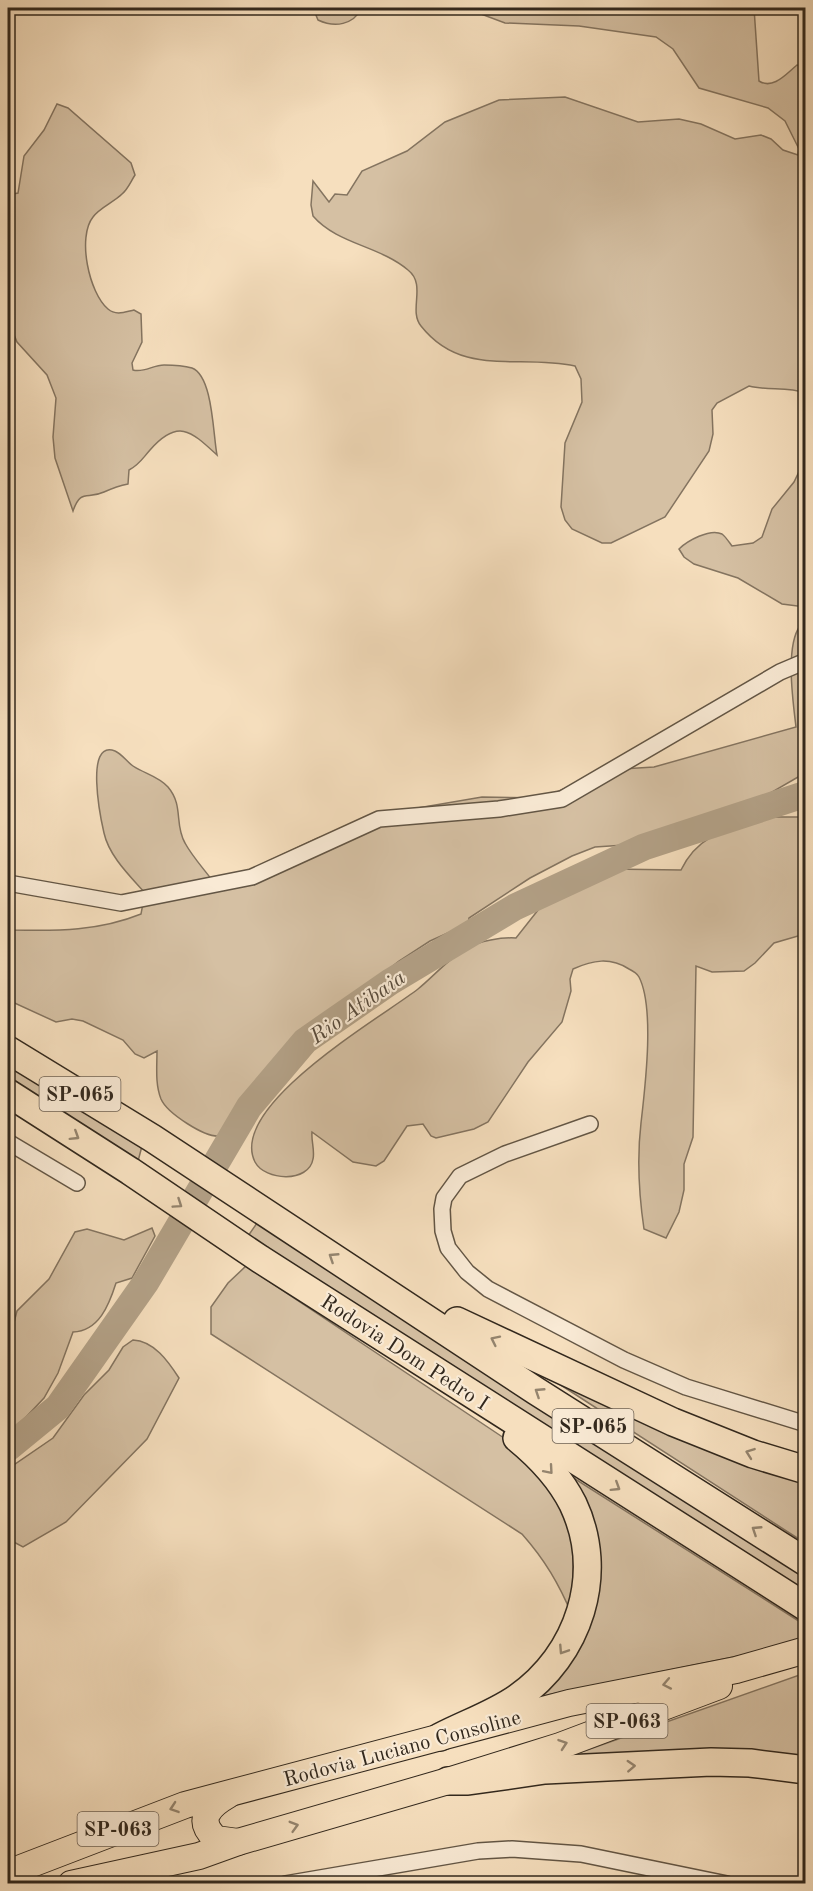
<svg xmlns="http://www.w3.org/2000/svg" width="813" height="1891" viewBox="0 0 813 1891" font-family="'Old Standard TT',serif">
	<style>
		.green { fill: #d5c0a3; stroke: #847460; stroke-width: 1.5 }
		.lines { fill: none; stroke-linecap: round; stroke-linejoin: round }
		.river { stroke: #b3a187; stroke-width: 27 }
		.minor-casing { stroke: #635645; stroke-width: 18 }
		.trunk-casing { stroke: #32281d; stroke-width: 28 }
		.motorway-casing { stroke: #32281d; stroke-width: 30 }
		.minor { stroke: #f9ead5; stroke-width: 15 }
		.trunk { stroke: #f6dfbe; stroke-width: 26 }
		.motorway { stroke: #f6dfbe; stroke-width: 27 }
		.oneway { stroke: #94846e }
		.labels { text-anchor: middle; stroke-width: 4.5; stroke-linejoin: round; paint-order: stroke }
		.shield { fill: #f9ead5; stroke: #6e6254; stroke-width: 1.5 }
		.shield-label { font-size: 20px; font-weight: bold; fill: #32281d }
		.street-label { font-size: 21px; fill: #32281d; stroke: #f9ead5 }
		.water-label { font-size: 22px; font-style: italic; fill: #594c3d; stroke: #f9ead5 }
	</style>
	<rect width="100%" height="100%" fill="#f6dfbe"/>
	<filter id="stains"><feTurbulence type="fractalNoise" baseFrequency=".00333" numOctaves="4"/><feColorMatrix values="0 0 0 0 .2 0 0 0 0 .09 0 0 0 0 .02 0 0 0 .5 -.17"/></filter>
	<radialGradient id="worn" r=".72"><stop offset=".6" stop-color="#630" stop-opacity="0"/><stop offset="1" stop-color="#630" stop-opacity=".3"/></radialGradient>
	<g class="green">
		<path d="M 313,8 L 362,8 C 353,25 335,28 318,20 Z"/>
		<path d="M 465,8 L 754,8 L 759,81 C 773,90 786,74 797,65 L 805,66 L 805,393 C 788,386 768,391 749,386 L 717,403 L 712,410 L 713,434 L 709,451 L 665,517 L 611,543 L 602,543 L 572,529 L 565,520 L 561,507 L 565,443 L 582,402 L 581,379 L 575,366 C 518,354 462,378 421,326 C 408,310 427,285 408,270 C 380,246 337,244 313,216 L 311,205 L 313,181 L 329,202 L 335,194 L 347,195 L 362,171 L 407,151 L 445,122 L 499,100 L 565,97 L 638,122 L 679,119 L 701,124 L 735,139 L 761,135 L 771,139 L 783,150 L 798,155 L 799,149 L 785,121 L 768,108 L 699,88 L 673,49 L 656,37 L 579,26 L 505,23 Z"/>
		<path d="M 57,104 L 68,108 L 131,163 L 135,175 C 131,181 128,189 122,194 C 114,202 99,208 93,217 C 77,237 89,293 108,309 C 116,316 125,312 134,310 L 141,314 L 142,342 L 132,363 L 133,370 C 144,373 153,365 164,365 C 172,365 185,366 192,368 C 213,376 213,435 217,455 C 191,431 178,418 150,450 C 142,459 139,465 129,470 L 128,484 C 118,486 113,488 104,492 C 87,500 81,488 73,511 L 55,458 L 53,437 L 56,398 L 47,375 L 17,342 L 8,320 L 8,187 L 13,194 L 18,193 L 24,156 L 44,130 Z"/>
		<path d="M 805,459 L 805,607 L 782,604 L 738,578 L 694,564 L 684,557 L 679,549 C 687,541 710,528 722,534 C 725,536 729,542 732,546 L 753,543 L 762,537 L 772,509 L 794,482 Z"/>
		<path d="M 800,626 L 805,626 L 805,773 L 731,816 L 708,826 L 640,844 L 595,847 L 572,856 L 530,878 L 469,918 L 468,924 L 430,941 L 399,961 L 367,986 L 331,1024 L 281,1056 L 242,1103 L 220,1136 C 205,1138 167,1113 161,1099 C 155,1084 157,1067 157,1051 L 144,1058 L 135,1054 L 123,1040 L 83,1021 L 72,1019 L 56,1022 L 8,1000 L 8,927 L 14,930 C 58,931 99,931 141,914 L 145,893 C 130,876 109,856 104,833 C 101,820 84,739 115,751 C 122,754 127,762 133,766 C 145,774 158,776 168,787 C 184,806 174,824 185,843 C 192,856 203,868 212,880 L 226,881 L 318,838 L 412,809 L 482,797 L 550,798 L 557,792 L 606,770 L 654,767 L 796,727 C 793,702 785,646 800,626 Z"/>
		<path d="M 767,817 L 805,817 L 805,934 L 774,943 L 755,963 L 744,971 L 712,972 L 696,966 L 693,1137 L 684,1164 L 684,1190 L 679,1212 L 666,1238 L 644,1229 C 639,1195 637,1157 641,1123 C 645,1088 655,1008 639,977 C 637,973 633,971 629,969 C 610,957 593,960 573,969 L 570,979 L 571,991 L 562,1022 L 528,1062 L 488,1122 L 474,1129 L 436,1138 L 431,1136 L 423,1124 L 407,1126 L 384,1161 L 376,1166 L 353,1162 L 312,1132 C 311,1140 315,1151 313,1159 C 309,1183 265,1181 255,1162 C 227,1106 382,1017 418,989 C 434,976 449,958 467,948 C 479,941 502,937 516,938 L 542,905 L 541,901 L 544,904 L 609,869 L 681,870 C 699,832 731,829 767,817 Z"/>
		<polygon points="8,1062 142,1146 137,1165 8,1084"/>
		<polygon points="257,1223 805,1574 805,1595 248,1236"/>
		<path d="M 152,1228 L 155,1236 L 132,1278 L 116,1283 C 109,1305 99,1331 73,1332 L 58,1373 L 44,1398 L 8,1436 L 8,1345 L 17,1311 L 49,1279 L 75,1232 L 87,1229 L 124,1240 Z"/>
		<path d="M 246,1266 L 504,1438 L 543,1471 L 574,1529 L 572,1615 C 559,1584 545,1560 522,1534 L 211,1334 L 211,1307 L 228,1283 Z"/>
		<path d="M 133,1340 C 154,1341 168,1361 179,1378 L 147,1439 L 66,1522 L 23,1547 L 8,1539 L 8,1469 L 53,1438 L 84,1395 L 109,1370 L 123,1347 Z"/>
		<polygon points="553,1380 805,1477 805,1543"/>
		<polygon points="561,1470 805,1625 805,1639 753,1653 542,1696 537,1692 587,1614"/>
		<polygon points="805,1673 805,1762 575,1760 573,1755"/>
	</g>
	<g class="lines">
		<polyline class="river" points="8,1448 58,1407 146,1282 249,1107 305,1041 390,982 515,907 644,847 806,794"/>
		<g class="minor-casing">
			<g id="minor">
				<polyline points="8,883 121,903 252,877 379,819 499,809 562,799 780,672 806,661"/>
				<polyline points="590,1124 505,1154 460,1176 444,1198 442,1209 443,1231 448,1248 467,1272 488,1289 624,1360 686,1387 806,1424"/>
				<polyline points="8,1142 77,1183"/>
				<polyline points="285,1884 478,1851 512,1849 581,1854 727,1884"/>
			</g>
		</g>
		<g class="trunk-casing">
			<g id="trunk">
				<path d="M 228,1795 C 209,1806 195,1820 216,1839 L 238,1842"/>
				<polyline points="8,1873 185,1805 569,1703 736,1670 806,1650"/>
				<polyline points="71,1884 199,1856 238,1842 448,1781 560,1746 719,1686"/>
			</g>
		</g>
		<g class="motorway-casing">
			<g id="motorway">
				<polyline points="8,1050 152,1138 536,1391 806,1562"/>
				<polyline points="8,1093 130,1171 260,1259 806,1607"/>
				<polyline points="457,1321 673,1422 753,1454 806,1470"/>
				<path d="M 440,1737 C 465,1724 494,1714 517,1698 C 579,1655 606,1574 573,1504 C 560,1478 539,1456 517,1438"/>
				<polyline points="448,1781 468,1781 545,1770 711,1762 750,1763 806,1770"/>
			</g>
		</g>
		<use href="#minor" class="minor"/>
		<use href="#trunk" class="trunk"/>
		<use href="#motorway" class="motorway"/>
	</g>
	<defs><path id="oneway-chevron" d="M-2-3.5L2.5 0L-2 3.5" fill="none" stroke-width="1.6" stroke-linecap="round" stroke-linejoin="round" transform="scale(1.5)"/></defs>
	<g class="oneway">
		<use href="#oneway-chevron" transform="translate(75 1136) rotate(32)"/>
		<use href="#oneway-chevron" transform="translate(178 1204) rotate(34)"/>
		<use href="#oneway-chevron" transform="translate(333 1257) rotate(-147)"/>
		<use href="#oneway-chevron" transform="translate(495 1340) rotate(-154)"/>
		<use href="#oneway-chevron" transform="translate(539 1392) rotate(-147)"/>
		<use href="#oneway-chevron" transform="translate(750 1453) rotate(-160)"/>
		<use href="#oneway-chevron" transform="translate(549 1470) rotate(49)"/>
		<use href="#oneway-chevron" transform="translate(616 1487) rotate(32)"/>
		<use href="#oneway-chevron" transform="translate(756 1530) rotate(-147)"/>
		<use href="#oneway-chevron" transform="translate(563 1650) rotate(123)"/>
		<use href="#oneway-chevron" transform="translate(667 1684) rotate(169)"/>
		<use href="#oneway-chevron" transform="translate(563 1744) rotate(-19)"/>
		<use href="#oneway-chevron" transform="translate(631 1766) rotate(-3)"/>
		<use href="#oneway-chevron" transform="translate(174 1808) rotate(161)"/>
		<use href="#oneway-chevron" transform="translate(294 1826) rotate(-16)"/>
	</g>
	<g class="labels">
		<g class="shield">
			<rect x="39.5" y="1077" width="81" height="34" rx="4.5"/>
			<rect x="552.5" y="1409" width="81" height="34" rx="4.5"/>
			<rect x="586.5" y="1704" width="81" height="34" rx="4.5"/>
			<rect x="77.5" y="1812" width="81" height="34" rx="4.5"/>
		</g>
		<g class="shield-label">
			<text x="80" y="1101">SP-065</text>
			<text x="593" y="1433">SP-065</text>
			<text x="627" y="1728">SP-063</text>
			<text x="118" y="1836">SP-063</text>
		</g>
		<g class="street-label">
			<text transform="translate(405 1352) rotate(33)" y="7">Rodovia Dom Pedro I</text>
			<text transform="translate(402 1748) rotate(-15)" y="7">Rodovia Luciano Consoline</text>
		</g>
		<g class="water-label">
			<text transform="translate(357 1006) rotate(-35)" y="8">Rio Atibaia</text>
		</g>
	</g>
	<rect width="813" height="1891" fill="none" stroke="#f6dfbe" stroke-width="30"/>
	<rect x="9" y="9" width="795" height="1873" fill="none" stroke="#32281d" stroke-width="3"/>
	<rect x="15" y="15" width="783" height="1861" fill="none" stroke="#32281d" stroke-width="1.5"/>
	<rect width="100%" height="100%" filter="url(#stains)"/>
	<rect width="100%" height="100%" fill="url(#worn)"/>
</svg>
